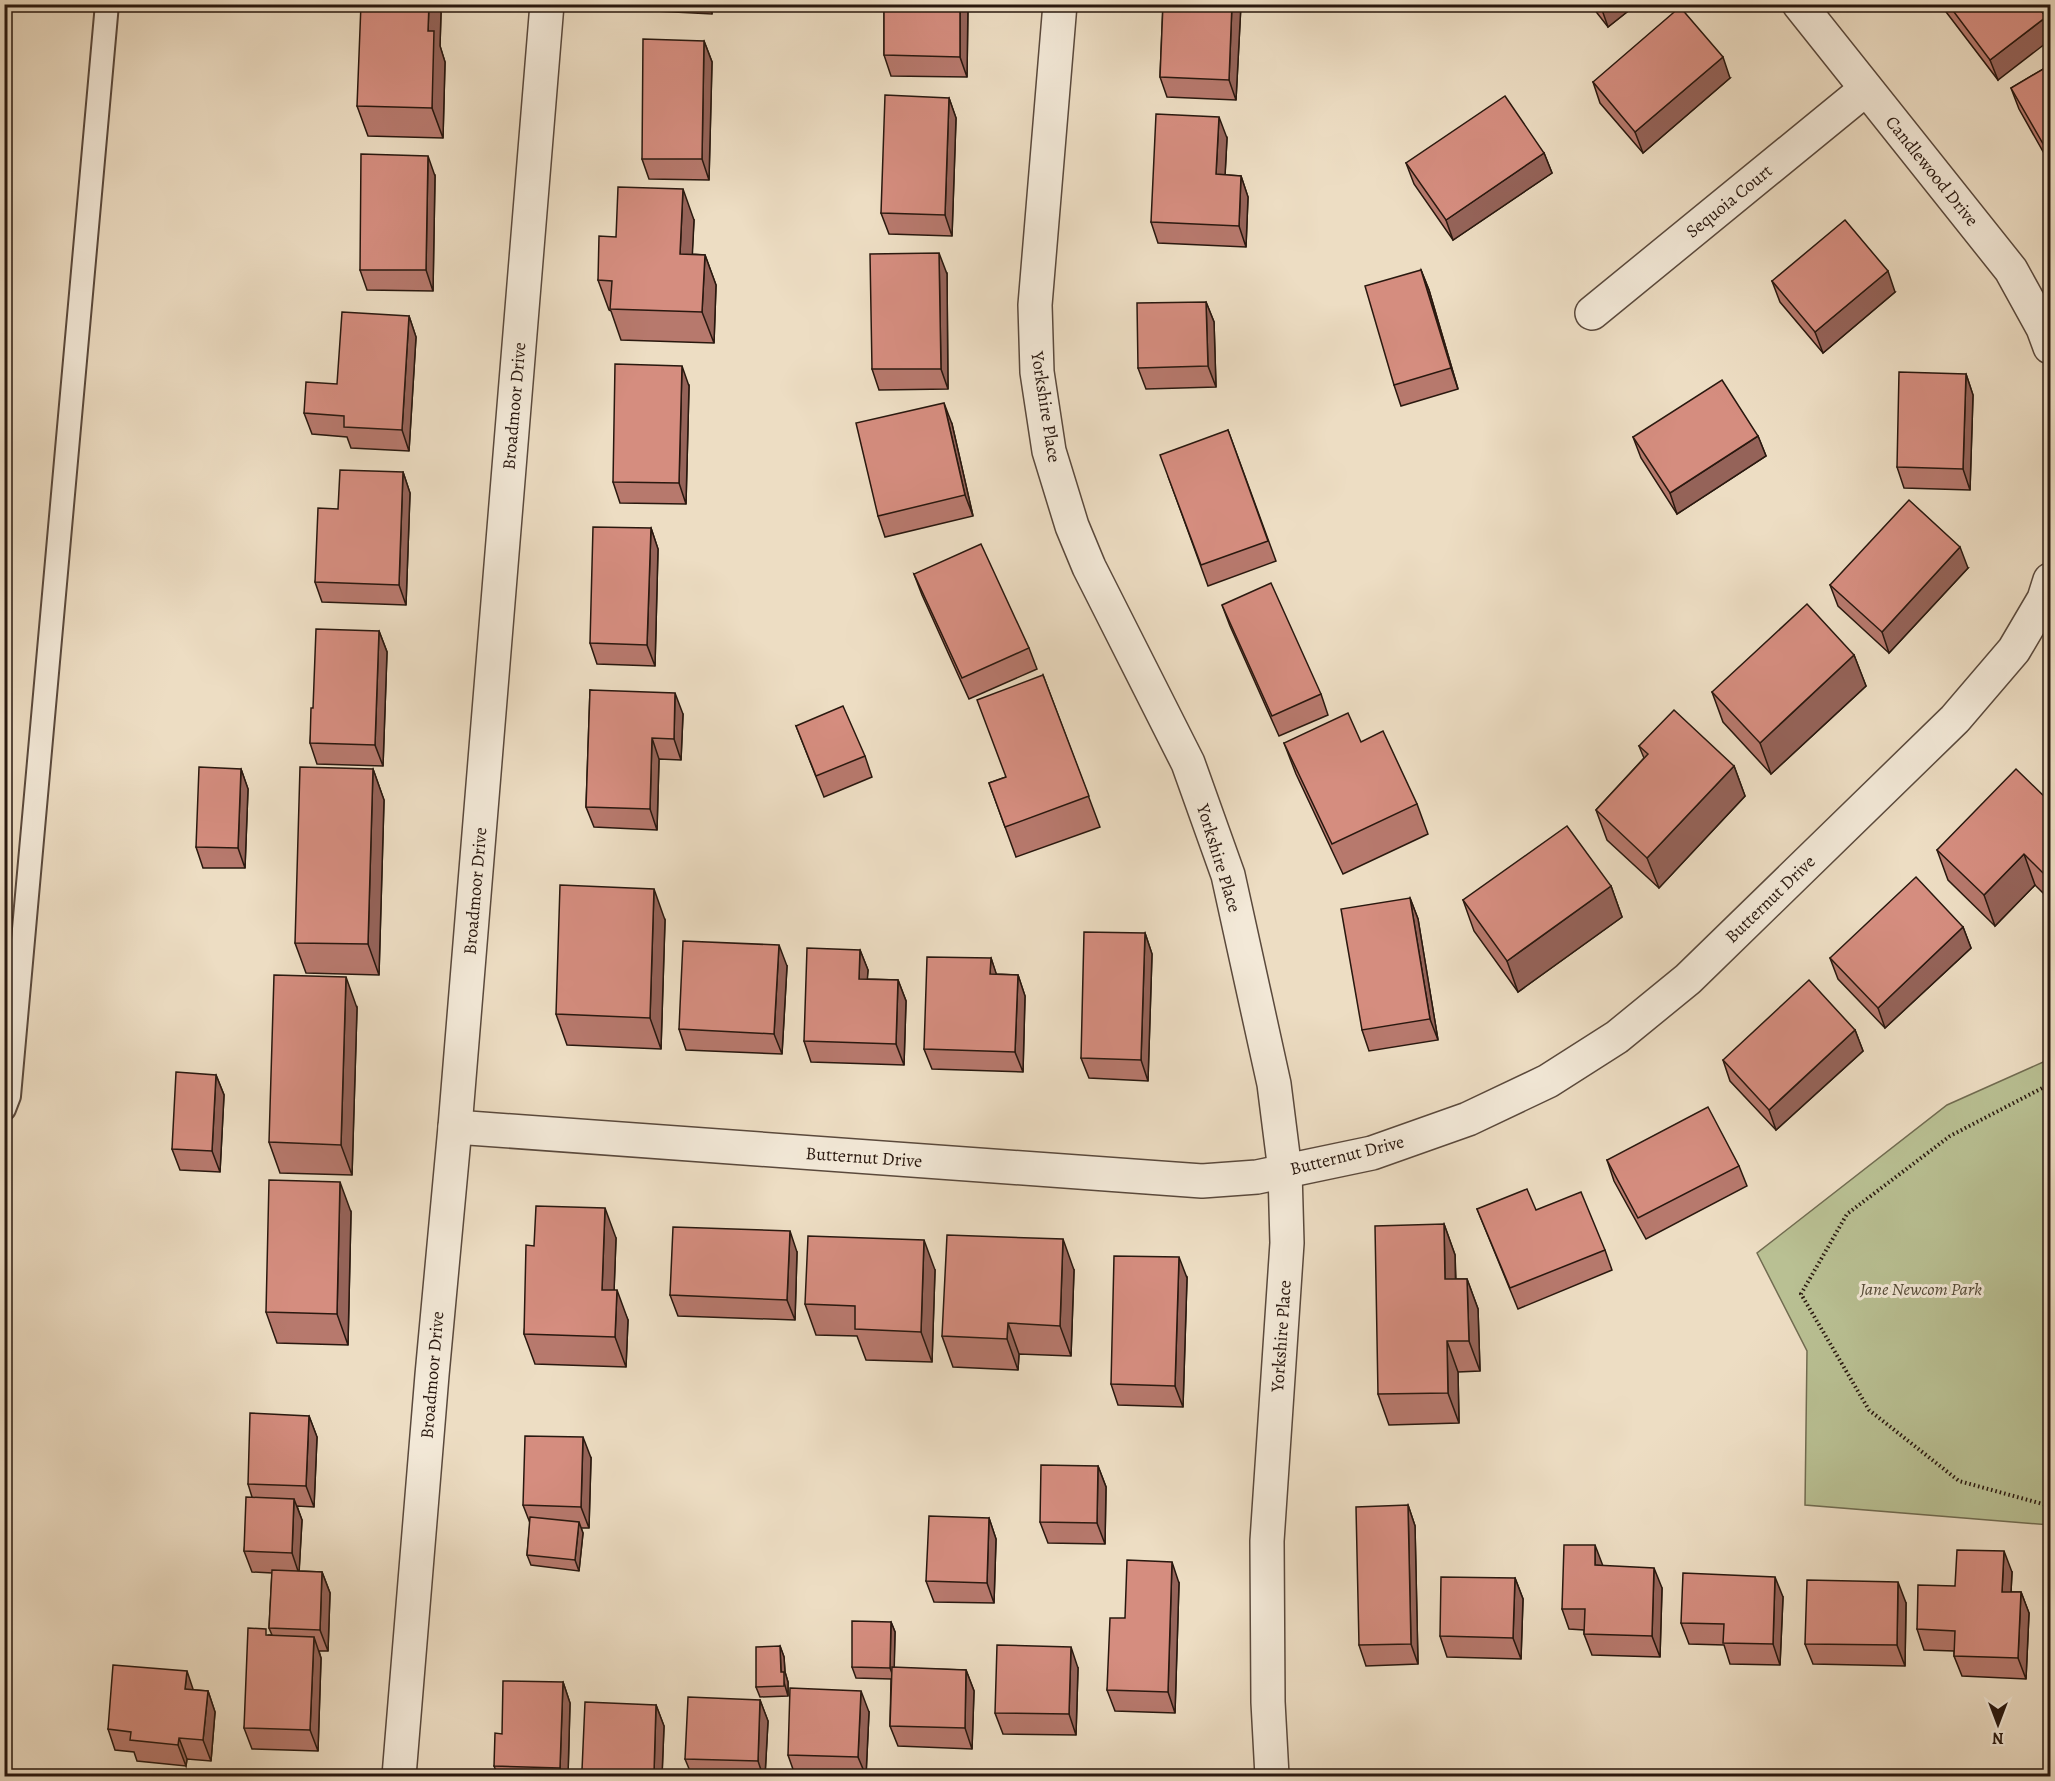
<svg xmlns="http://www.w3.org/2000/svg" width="2055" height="1781" viewBox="0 0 2055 1781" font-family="Alegreya,serif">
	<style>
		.green { fill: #b9c093; stroke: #716c51; stroke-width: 1.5 }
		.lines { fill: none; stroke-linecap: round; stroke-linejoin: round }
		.service-casing { stroke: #5a493c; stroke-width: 26 }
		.minor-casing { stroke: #5a493c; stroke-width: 36 }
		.path { stroke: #29180f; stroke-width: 4; stroke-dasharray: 1.5 3; stroke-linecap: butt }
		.service { stroke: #f3e9d8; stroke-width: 22 }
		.minor { stroke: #f3e9d8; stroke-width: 33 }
		.wall { fill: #b7796d; stroke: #29180f; stroke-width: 1.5 }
		.shaded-wall { fill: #956359; stroke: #29180f; stroke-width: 1.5 }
		.building { fill: #d58d7f; stroke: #29180f; stroke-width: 1.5 }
		.labels { text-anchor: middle; stroke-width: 6; stroke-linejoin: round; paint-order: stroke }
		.street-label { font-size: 18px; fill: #29180f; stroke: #f3e9d8 }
		.park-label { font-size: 18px; font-style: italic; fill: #544a37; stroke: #f3e9d8 }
	</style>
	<rect width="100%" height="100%" fill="#edddc3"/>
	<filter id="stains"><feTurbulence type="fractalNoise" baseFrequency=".00333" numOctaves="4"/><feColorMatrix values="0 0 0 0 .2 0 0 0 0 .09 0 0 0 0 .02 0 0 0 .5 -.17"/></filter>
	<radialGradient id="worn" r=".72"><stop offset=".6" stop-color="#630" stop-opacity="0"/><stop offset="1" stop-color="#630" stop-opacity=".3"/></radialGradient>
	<polygon class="green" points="2050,1059 2050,1525 1805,1505 1807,1351 1757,1253 1947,1105"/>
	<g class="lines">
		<g class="service-casing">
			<polyline id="service" points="4,1109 9,1096 107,4"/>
		</g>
		<g class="minor-casing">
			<g id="minor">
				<polyline points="1060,4 1035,305 1037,372 1049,451 1072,526 1089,567 1188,763 1228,875 1274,1084 1285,1171 1287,1243 1267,1541 1268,1702 1272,1776"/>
				<polyline points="1799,4 2011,270 2043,328 2050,347"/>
				<polyline points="1592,313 1866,89"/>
				<polyline points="455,1127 1202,1181 1257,1177 1372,1153 1468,1119 1548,1081 1617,1037 1688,979 1955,719 2014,650 2044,599 2050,580"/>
				<polyline points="399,1776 432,1375 455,1127 547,4"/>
			</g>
		</g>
		<polyline class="path" points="2050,1084 1950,1136 1847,1214 1801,1294 1869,1410 1959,1481 2050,1506"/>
		<use href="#service" class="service"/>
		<use href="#minor" class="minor"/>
	</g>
	<g class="wall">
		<polygon points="652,4 712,4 712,14 655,11"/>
		<polygon points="884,4 968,4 967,77 891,76 884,55"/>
		<polygon points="1163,4 1241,4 1236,100 1167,97 1160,77"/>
		<polygon points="1590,4 1637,4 1608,27"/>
		<polygon points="1940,4 2036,4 1998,80"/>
		<polygon points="441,13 440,46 445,62 443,138 368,136 357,106"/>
		<polygon points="704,41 712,62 709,180 649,179 642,159"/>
		<polygon points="2050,65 2050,164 2019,109 2011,88"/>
		<polygon points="1730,78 1643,153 1600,103 1593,82"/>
		<polygon points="949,98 956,118 952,236 889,234 881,213"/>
		<polygon points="1227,138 1225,175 1241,176 1248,197 1246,247 1158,243 1151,222"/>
		<polygon points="1544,153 1552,173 1453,240 1414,184 1406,163"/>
		<polygon points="435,176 433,291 367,290 360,270"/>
		<polygon points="694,220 692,254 705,255 716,285 714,343 621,340 611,311 609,310 598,280 616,237"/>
		<polygon points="1421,270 1429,290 1458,389 1401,406 1394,385"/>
		<polygon points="947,274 948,389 879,390 872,369"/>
		<polygon points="1772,281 1895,292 1823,353 1780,302"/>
		<polygon points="1206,302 1214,322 1216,387 1146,389 1138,368"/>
		<polygon points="409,316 416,337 409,451 351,448 347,437 312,434 304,413 337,384"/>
		<polygon points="1966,374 1973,395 1970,490 1904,488 1897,467"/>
		<polygon points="689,386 686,504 620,503 613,482"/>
		<polygon points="952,424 973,516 885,537 878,516"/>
		<polygon points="1228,430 1276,561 1208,586 1168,476"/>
		<polygon points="1758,436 1766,456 1677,514 1641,458 1633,437"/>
		<polygon points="403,472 410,493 406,605 322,602 315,582 338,509"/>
		<polygon points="651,528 658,549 655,666 597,664 590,643"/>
		<polygon points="1968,568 1889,653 1838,606 1830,585"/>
		<polygon points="914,574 1029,648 1037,669 969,699 922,595"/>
		<polygon points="1222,605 1321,694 1328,715 1279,736 1230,626"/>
		<polygon points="379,631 387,652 383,766 317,764 310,743 313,708"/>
		<polygon points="1854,655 1866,686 1771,774 1723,722 1712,692"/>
		<polygon points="1043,675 1100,827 1016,857 989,783 1006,777"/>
		<polygon points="590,690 683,714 681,760 659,759 657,830 594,827 586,807"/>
		<polygon points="796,726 865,756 872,777 824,797"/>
		<polygon points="1361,742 1417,804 1428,834 1343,874 1296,774 1284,743"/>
		<polygon points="1639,746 1734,766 1745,796 1659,888 1607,840 1596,810 1644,758"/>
		<polygon points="241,769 248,789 245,868 203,868 196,847"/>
		<polygon points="373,769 384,800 379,975 306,973 295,943"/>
		<polygon points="2050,802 2050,900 2035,885 1995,926 1948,880 1937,850"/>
		<polygon points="1611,886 1622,917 1518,992 1474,931 1463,900"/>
		<polygon points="1410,898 1418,919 1438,1040 1369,1051 1362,1030"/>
		<polygon points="665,920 661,1049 567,1045 556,1014"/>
		<polygon points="1963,927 1971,948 1885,1028 1838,979 1830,958"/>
		<polygon points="1145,933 1152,954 1148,1081 1089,1078 1081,1058"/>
		<polygon points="860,950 868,970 867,979 898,980 906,1001 904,1065 811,1062 804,1041"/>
		<polygon points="991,958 996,974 1018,975 1025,996 1023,1072 932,1069 924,1049"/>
		<polygon points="787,966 782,1054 686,1050 679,1029"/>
		<polygon points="357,1008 352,1175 280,1173 269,1142"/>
		<polygon points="1855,1030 1863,1051 1776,1130 1730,1081 1723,1060"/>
		<polygon points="216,1075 224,1095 220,1172 180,1170 172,1149"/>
		<polygon points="1607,1160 1739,1166 1747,1186 1646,1239 1614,1181"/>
		<polygon points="1477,1209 1536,1210 1605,1250 1612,1270 1518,1309"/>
		<polygon points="351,1212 348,1345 277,1343 266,1312"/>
		<polygon points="1444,1224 1455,1255 1456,1279 1467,1279 1478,1309 1480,1371 1458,1372 1459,1423 1389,1425 1378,1394"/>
		<polygon points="616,1238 614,1290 628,1320 626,1367 535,1364 524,1334 534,1246"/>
		<polygon points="797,1252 795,1320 678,1316 670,1295"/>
		<polygon points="935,1270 932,1362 866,1360 857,1336 816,1335 805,1304"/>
		<polygon points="1074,1270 1071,1356 1019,1354 1018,1370 953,1367 942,1336"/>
		<polygon points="1187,1278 1183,1407 1118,1405 1111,1384"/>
		<polygon points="309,1416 317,1437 314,1507 297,1506 302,1520 299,1571 322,1572 330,1593 328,1651 319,1651 321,1658 318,1751 252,1749 244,1728 268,1635 272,1635 269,1628 272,1573 252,1572 244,1551 252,1497 248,1484"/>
		<polygon points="591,1458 589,1528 581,1528 583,1533 579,1571 531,1565 527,1555 530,1523 523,1505"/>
		<polygon points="1098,1466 1106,1487 1105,1544 1048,1543 1040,1522"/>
		<polygon points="1408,1505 1415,1526 1418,1664 1366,1666 1359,1645"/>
		<polygon points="989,1518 996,1539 994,1603 934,1602 926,1581"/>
		<polygon points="1603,1566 1662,1588 1660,1657 1592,1655 1584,1634 1584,1630 1569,1629 1562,1609"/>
		<polygon points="2012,1572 2011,1592 2021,1592 2029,1613 2026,1679 1962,1676 1954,1656 1954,1651 1924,1650 1917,1629 1955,1586"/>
		<polygon points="1515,1578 1523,1599 1521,1659 1447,1657 1440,1636"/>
		<polygon points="1179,1583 1175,1713 1115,1711 1107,1690 1125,1618"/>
		<polygon points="1783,1597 1780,1665 1730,1664 1724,1645 1689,1644 1681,1623"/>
		<polygon points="1906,1603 1905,1666 1813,1664 1805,1644"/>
		<polygon points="891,1622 895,1632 894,1668 966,1670 974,1691 972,1749 898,1746 890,1726 891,1679 856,1678 852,1667"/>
		<polygon points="780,1646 784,1657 785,1672 788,1682 788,1696 760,1697 756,1687"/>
		<polygon points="1078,1668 1076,1735 1003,1734 995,1713"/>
		<polygon points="563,1682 570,1703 568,1776 498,1776 494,1766"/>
		<polygon points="193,1690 208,1691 215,1712 211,1761 187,1759 186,1766 137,1761 134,1752 115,1750 108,1729"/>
		<polygon points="760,1700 768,1721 765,1776 692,1776 685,1759"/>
		<polygon points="656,1705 664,1726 662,1776 584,1776 582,1770"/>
		<polygon points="869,1712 866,1776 795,1775 788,1755"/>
	</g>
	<g class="shaded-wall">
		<polygon points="429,4 438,4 441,13 440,46 445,62 443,138 432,108 428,31"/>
		<polygon points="708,4 712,4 712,14"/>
		<polygon points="960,4 968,4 967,77 960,57"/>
		<polygon points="1232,4 1241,4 1236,100 1229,80"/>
		<polygon points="1604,4 1637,4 1608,27 1601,7"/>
		<polygon points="2046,17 2050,31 2050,40 1998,80 1990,60"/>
		<polygon points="704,41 712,62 709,180 702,159"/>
		<polygon points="1723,57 1730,78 1643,153 1635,132"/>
		<polygon points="949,98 956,118 952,236 945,215"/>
		<polygon points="1219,117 1227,138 1224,195 1216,174"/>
		<polygon points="1544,153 1552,173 1453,240 1446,220"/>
		<polygon points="428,156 435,176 433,291 426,270"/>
		<polygon points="1241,176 1248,197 1246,247 1239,226"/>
		<polygon points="683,189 694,220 691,284 680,254"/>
		<polygon points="939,253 947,274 948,389 941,369"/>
		<polygon points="705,255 716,285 714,343 702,312"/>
		<polygon points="1421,270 1429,290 1458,389 1451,368"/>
		<polygon points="1888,271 1895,292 1823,353 1815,332"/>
		<polygon points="1206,302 1214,322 1216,387 1208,366"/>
		<polygon points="409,316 416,337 409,451 402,430"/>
		<polygon points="682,366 689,386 686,504 679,483"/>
		<polygon points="1966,374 1973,395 1970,490 1963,469"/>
		<polygon points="944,403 952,424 973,516 965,495"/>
		<polygon points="1758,436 1766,456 1677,514 1670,493"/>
		<polygon points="403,472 410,493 406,605 399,585"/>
		<polygon points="651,528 658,549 655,666 647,645"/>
		<polygon points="1960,547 1968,568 1889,653 1882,632"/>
		<polygon points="379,631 387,652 383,766 375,745"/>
		<polygon points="1854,655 1866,686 1771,774 1760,743"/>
		<polygon points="675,693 683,714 681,760 674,739"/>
		<polygon points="652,738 659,759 657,830 650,809"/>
		<polygon points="1734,766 1745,796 1659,888 1647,858"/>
		<polygon points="241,769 248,789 245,868 238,848"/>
		<polygon points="373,769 384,800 379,975 368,944"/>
		<polygon points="2024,854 2035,885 1995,926 1984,895"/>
		<polygon points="2050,871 2050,888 2046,876"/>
		<polygon points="1611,886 1622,917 1518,992 1507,961"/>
		<polygon points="654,889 665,920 661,1049 650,1018"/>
		<polygon points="1410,898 1418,919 1438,1040 1430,1019"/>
		<polygon points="1963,927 1971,948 1885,1028 1878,1008"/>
		<polygon points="1145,933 1152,954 1148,1081 1141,1060"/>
		<polygon points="779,945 787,966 782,1054 774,1034"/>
		<polygon points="860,950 868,970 866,1000 859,979"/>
		<polygon points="991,958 998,979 990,974"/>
		<polygon points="1018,975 1025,996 1023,1072 1015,1052"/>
		<polygon points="346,977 357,1008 352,1175 341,1145"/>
		<polygon points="898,980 906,1001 904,1065 896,1044"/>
		<polygon points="1855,1030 1863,1051 1776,1130 1769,1110"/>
		<polygon points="216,1075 224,1095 220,1172 212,1151"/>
		<polygon points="340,1182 351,1212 348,1345 337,1314"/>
		<polygon points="605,1208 616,1238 613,1320 602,1290"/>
		<polygon points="1444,1224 1455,1255 1456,1310 1445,1279"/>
		<polygon points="790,1231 797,1252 795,1320 787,1300"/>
		<polygon points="1063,1239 1074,1270 1071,1356 1060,1326"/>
		<polygon points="924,1240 935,1270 932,1362 921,1332"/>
		<polygon points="1179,1257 1187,1278 1183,1407 1175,1386"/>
		<polygon points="1467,1279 1478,1309 1480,1371 1469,1341"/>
		<polygon points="617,1290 628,1320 626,1367 615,1337"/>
		<polygon points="1008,1323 1019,1354 1018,1370 1007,1339"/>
		<polygon points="1447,1341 1458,1372 1459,1423 1448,1393"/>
		<polygon points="309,1416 317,1437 314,1507 306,1486"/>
		<polygon points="583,1437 591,1458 589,1528 581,1507"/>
		<polygon points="1098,1466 1106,1487 1105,1544 1097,1523"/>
		<polygon points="294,1499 302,1520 299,1574 292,1553"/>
		<polygon points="1408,1505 1415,1526 1418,1664 1411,1644"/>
		<polygon points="989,1518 996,1539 994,1603 987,1583"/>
		<polygon points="579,1522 583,1533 579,1571 575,1560"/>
		<polygon points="1595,1545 1603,1566 1595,1565"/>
		<polygon points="2004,1551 2012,1572 2010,1612 2002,1592"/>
		<polygon points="1172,1562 1179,1583 1175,1713 1168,1692"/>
		<polygon points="1654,1568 1662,1588 1660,1657 1652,1636"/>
		<polygon points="322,1572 330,1593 328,1651 320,1630"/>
		<polygon points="1775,1577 1783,1597 1780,1665 1773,1644"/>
		<polygon points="1515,1578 1523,1599 1521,1659 1513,1638"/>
		<polygon points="1898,1582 1906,1603 1905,1666 1897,1645"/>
		<polygon points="2021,1592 2029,1613 2026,1679 2018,1658"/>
		<polygon points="891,1622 895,1632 894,1679 890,1668"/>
		<polygon points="314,1637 321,1658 318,1751 310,1730"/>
		<polygon points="780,1646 784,1657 785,1672 788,1682 788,1696 781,1672"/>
		<polygon points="1071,1647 1078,1668 1076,1735 1069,1714"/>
		<polygon points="966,1670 974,1691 972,1749 965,1728"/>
		<polygon points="187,1671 194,1692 185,1689"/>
		<polygon points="563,1682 570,1703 568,1776 563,1776 560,1768"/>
		<polygon points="208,1691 215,1712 211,1761 203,1740"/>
		<polygon points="861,1691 869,1712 866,1776 858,1757"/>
		<polygon points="760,1700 768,1721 765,1776 763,1776 758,1761"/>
		<polygon points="656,1705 664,1726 662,1776 656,1776 654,1773"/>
		<polygon points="179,1738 187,1759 186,1766 178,1745"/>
	</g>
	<g class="building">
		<polygon points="361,4 429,4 428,31 434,31 432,108 357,106"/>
		<polygon points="884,4 960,4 960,57 884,55"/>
		<polygon points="1163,4 1232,4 1229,80 1160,77"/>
		<polygon points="1948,4 2036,4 2046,17 1990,60"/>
		<polygon points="1680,7 1723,57 1635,132 1593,82"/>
		<polygon points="643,39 704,41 702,159 642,159"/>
		<polygon points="2050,65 2050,156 2011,88"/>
		<polygon points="885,95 949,98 945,215 881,213"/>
		<polygon points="1505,96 1544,153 1446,220 1406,163"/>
		<polygon points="1156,114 1219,117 1216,174 1241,176 1239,226 1151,222"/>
		<polygon points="361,154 428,156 426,270 360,270"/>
		<polygon points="618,187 683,189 680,254 705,255 702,312 610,309 612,281 598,280 599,236 616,237"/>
		<polygon points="1845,220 1888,271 1815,332 1772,281"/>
		<polygon points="939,253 941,369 872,369 870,254"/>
		<polygon points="1421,270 1451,368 1394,385 1365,286"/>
		<polygon points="1206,302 1208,366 1138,368 1137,303"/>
		<polygon points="342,312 409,316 402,430 344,427 344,416 304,413 306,382 337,384"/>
		<polygon points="615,364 682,366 679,483 613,482"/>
		<polygon points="1899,372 1966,374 1963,469 1897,467"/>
		<polygon points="1722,380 1758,436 1670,493 1633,437"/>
		<polygon points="944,403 965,495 878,516 856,423"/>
		<polygon points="1228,430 1268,541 1201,565 1160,455"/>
		<polygon points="340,470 403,472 399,585 315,582 318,508 338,509"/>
		<polygon points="1909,500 1960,547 1882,632 1830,585"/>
		<polygon points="593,527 651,528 647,645 590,643"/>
		<polygon points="981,544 1029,648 962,678 914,574"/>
		<polygon points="1271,583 1321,694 1272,716 1222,605"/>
		<polygon points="1807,604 1854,655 1760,743 1712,692"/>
		<polygon points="316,629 379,631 375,745 310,743 311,708 313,708"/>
		<polygon points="1043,675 1089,796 1005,827 989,783 1006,777 977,700"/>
		<polygon points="590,690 675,693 674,739 652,738 650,809 586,807"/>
		<polygon points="843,706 865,756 816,776 796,726"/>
		<polygon points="1674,710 1734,766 1647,858 1596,810 1648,754 1639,746"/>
		<polygon points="1348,713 1361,742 1383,731 1417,804 1332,844 1284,743"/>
		<polygon points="199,767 241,769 238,848 196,847"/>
		<polygon points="300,767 373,769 368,944 295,943"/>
		<polygon points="2016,769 2050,802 2050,871 2046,876 2024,854 1984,895 1937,850"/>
		<polygon points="1567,826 1611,886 1507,961 1463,900"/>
		<polygon points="1916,877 1963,927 1878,1008 1830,958"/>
		<polygon points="560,885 654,889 650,1018 556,1014"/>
		<polygon points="1410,898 1430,1019 1362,1030 1341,909"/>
		<polygon points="1084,932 1145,933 1141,1060 1081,1058"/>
		<polygon points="683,941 779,945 774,1034 679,1029"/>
		<polygon points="807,948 860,950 859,979 898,980 896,1044 804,1041"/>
		<polygon points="927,957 991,958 990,974 1018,975 1015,1052 924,1049"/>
		<polygon points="274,975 346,977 341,1145 269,1142"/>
		<polygon points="1809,980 1855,1030 1769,1110 1723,1060"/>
		<polygon points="176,1072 216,1075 212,1151 172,1149"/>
		<polygon points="1708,1107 1739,1166 1638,1218 1607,1160"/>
		<polygon points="269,1180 340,1182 337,1314 266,1312"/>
		<polygon points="1527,1189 1536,1210 1581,1192 1605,1250 1510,1288 1477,1209"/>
		<polygon points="536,1206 605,1208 602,1290 617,1290 615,1337 524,1334 526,1245 534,1246"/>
		<polygon points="1444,1224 1445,1279 1467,1279 1469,1341 1447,1341 1448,1393 1378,1394 1375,1226"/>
		<polygon points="673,1227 790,1231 787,1300 670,1295"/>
		<polygon points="947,1235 1063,1239 1060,1326 1008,1323 1007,1339 942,1336"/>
		<polygon points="808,1236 924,1240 921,1332 855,1329 855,1306 805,1304"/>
		<polygon points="1114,1256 1179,1257 1175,1386 1111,1384"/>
		<polygon points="250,1413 309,1416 306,1486 248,1484"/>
		<polygon points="525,1436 583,1437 581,1507 523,1505"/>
		<polygon points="1041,1465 1098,1466 1097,1523 1040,1522"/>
		<polygon points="246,1497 294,1499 292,1553 244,1551"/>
		<polygon points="1408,1505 1411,1644 1359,1645 1356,1507"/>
		<polygon points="929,1516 989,1518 987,1583 926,1581"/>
		<polygon points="530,1517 579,1522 575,1560 527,1555"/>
		<polygon points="1564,1545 1595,1545 1595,1565 1654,1568 1652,1636 1584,1634 1585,1609 1562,1609"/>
		<polygon points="1957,1550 2004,1551 2002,1592 2021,1592 2018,1658 1954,1656 1955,1631 1917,1629 1918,1585 1955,1586"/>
		<polygon points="1127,1560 1172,1562 1168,1692 1107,1690 1110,1618 1125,1618"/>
		<polygon points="272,1570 322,1572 320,1630 269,1628"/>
		<polygon points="1683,1573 1775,1577 1773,1644 1723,1643 1724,1624 1681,1623"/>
		<polygon points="1441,1577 1515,1578 1513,1638 1440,1636"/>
		<polygon points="1807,1580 1898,1582 1897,1645 1805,1644"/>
		<polygon points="852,1621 891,1622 890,1668 852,1667"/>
		<polygon points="248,1628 266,1629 266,1635 314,1637 310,1730 244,1728"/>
		<polygon points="997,1645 1071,1647 1069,1714 995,1713"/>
		<polygon points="780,1646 781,1672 784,1672 784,1686 756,1687 756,1647"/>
		<polygon points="113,1665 187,1671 185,1689 208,1691 203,1740 179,1738 178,1745 130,1740 131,1732 108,1729"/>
		<polygon points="892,1667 966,1670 965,1728 890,1726"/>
		<polygon points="503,1681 563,1682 560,1768 494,1766 495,1733 502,1734"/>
		<polygon points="790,1688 861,1691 858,1757 788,1755"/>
		<polygon points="688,1697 760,1700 758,1761 685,1759"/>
		<polygon points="585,1702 656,1705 654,1773 582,1770"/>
	</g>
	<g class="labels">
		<g class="street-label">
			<text transform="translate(1932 171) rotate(51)" y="6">Candlewood Drive</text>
			<text transform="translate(1729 201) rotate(-39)" y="6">Sequoia Court</text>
			<text transform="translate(514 406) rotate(-85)" y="6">Broadmoor Drive</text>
			<text transform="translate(1046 407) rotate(81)" y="6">Yorkshire Place</text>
			<text transform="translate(1219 858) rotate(73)" y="6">Yorkshire Place</text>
			<text transform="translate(475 891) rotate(-85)" y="6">Broadmoor Drive</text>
			<text transform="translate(1770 899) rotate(-44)" y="6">Butternut Drive</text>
			<text transform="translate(1347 1155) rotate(-14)" y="6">Butternut Drive</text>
			<text transform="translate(864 1157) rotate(4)" y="6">Butternut Drive</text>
			<text transform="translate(1281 1336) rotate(-86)" y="6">Yorkshire Place</text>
			<text transform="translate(432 1375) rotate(-85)" y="6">Broadmoor Drive</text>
		</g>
		<g class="park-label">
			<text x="1921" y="1295">Jane Newcom Park</text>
		</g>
	</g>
	<rect width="2055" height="1781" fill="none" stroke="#edddc3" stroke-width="24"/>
	<rect x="6" y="6" width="2043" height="1769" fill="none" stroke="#29180f" stroke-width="3"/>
	<rect x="12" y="12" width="2031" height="1757" fill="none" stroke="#29180f" stroke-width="1.5"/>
	<g transform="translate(1998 1724) rotate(180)" stroke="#f3e9d8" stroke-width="4.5" paint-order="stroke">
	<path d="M0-4.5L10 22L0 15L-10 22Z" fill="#29180f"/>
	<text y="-9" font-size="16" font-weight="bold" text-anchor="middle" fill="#29180f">N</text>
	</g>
	<rect width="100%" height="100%" filter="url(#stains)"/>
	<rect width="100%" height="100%" fill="url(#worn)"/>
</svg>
